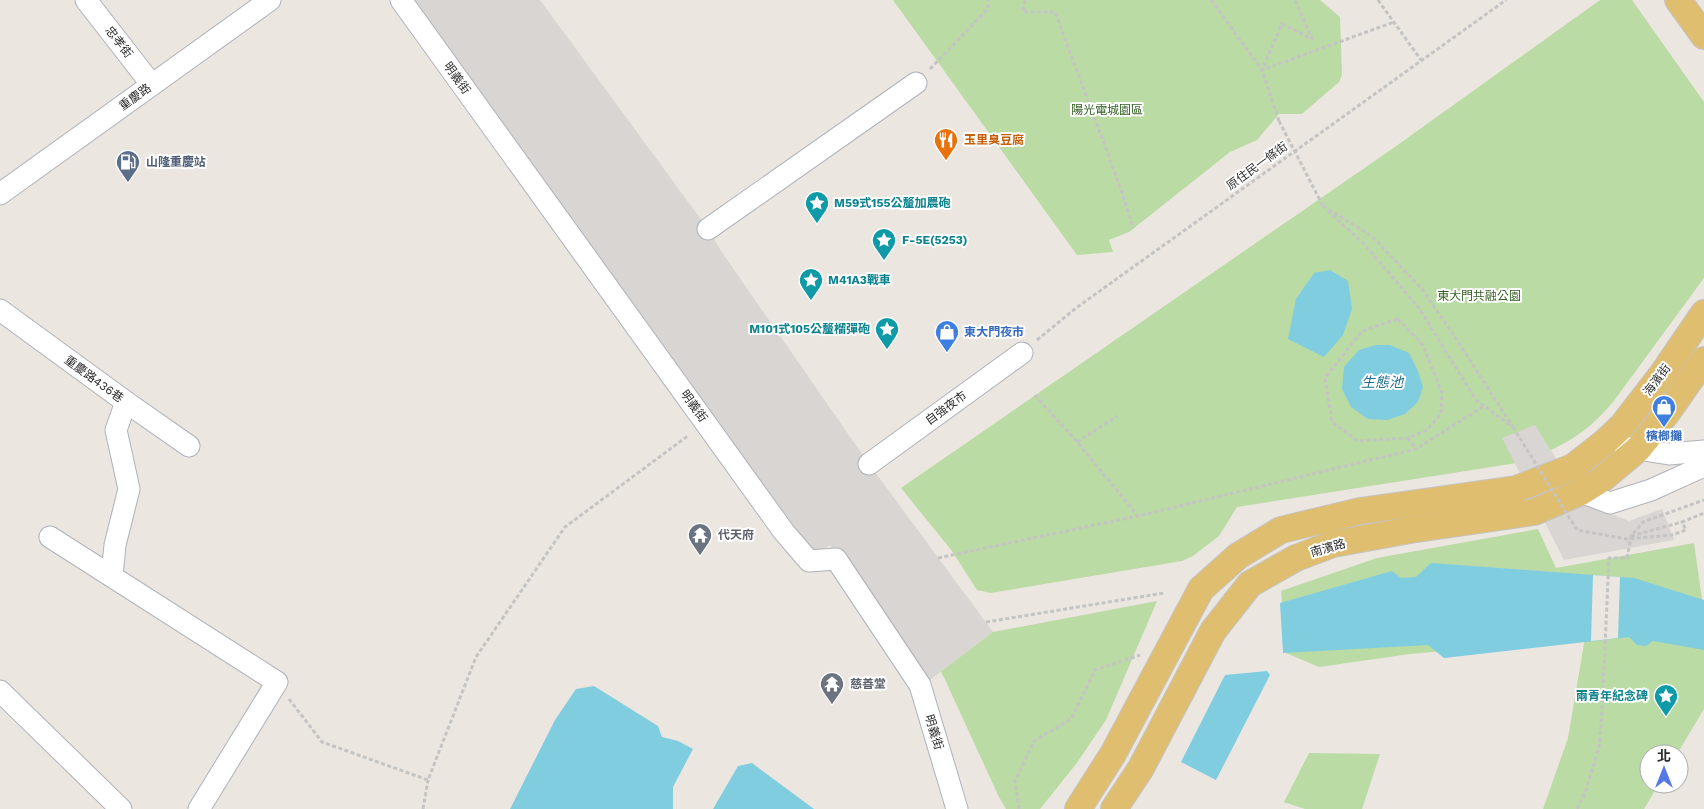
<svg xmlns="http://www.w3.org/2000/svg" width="1704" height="809" viewBox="0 0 1704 809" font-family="'Work Sans','Noto Sans TC',sans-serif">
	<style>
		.green { fill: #badba3 }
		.plaza { fill: #d8d5d2 }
		.water { fill: #80cde0 }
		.pier { fill: #ebe6e0 }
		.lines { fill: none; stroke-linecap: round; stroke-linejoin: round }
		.minor-casing { stroke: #b0b2ba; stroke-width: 23 }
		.major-casing { stroke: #c4c4c4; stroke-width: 28 }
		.path { stroke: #c4c4c4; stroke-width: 3; stroke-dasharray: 4 2.5; stroke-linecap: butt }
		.minor { stroke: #fff; stroke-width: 21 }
		.major { stroke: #e0be70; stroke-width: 26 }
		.path-bridge { stroke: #c4c4c4; stroke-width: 3; stroke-dasharray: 4 2.5; stroke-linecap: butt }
		.labels { text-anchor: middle; stroke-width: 4; stroke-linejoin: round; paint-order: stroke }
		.street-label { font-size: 12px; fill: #2c2c2c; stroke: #fff }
		.park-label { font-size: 12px; fill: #346024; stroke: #fff }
		.food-label { font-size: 12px; font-weight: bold; fill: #c56008; stroke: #fff; text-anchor: start }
		.service-label { font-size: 12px; font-weight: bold; fill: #4e5e75; stroke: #fff; text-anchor: start }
		.culture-label { font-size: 12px; font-weight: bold; fill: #0d838f; stroke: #fff; text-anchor: start }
		.shop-label { font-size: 12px; font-weight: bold; fill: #366cbe; stroke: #fff; text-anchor: start }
		.worship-label { font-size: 12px; font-weight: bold; fill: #5b616d; stroke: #fff; text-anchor: start }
		.water-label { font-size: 14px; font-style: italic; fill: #1e6e8d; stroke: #fff }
	</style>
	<rect width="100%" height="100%" fill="#ebe6e0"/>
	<g class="green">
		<polygon points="893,0 1320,0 1340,17 1342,75 1339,82 1302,114 1279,114 1257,140 1230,152 1129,232 1109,240 1113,252 1077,255"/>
		<path d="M 1600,0 L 1632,0 L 1704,102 L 1704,278 L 1613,402 C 1584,436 1564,445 1523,462 L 1237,507 L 1219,536 L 1193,556 L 1182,561 L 991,593 L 977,590 L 952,551 L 901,488 L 1392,149 Z"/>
		<polygon points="1538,529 1556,568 1694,543 1704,613 1704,709 1677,754 1649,754 1649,784 1659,784 1644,809 1543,809 1568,738 1585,638 1410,654 1319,667 1286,653 1281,591 1377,558"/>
		<polygon points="1157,601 1106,720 1076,764 1040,809 1006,809 999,797 941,671 993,632"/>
		<polygon points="1309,753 1380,754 1362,809 1305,809 1284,802"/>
	</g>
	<g class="plaza">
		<polygon points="415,0 540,0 708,229 721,251 869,464 993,632 930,680 830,545 812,556"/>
		<polygon points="1535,425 1584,503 1629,521 1662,509 1674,540 1564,560 1502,438"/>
	</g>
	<g class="water">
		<polygon points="1330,270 1348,281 1352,309 1343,335 1324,357 1288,339 1296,299 1314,273"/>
		<polygon points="1376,345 1390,345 1409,353 1418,371 1423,387 1418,402 1405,414 1387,420 1368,419 1351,407 1342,389 1344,367 1359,350"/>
		<polygon points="1431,563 1634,578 1704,600 1704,650 1653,641 1646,646 1637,645 1629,637 1444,658 1428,645 1283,653 1280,603 1392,571 1401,578 1416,577"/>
		<polygon points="1267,671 1270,675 1216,780 1181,762 1225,675"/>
		<polygon points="594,686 658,726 662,737 678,741 693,749 673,787 673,809 510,809 555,720 576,689"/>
		<polygon points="752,763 814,809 713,809 738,766"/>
	</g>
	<polygon class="pier" points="1593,575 1620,577 1618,638 1591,641"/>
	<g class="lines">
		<g class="minor-casing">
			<g id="minor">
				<polyline points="86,0 152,85"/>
				<polyline points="401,0 784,532 809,561 836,559 920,685 957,809"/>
				<polyline points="0,194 270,0"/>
				<polyline points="708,229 916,83"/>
				<polyline points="0,310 126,402 189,446"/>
				<polyline points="1625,447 1669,454 1704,451"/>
				<polyline points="869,464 1022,353"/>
				<polyline points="1581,492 1610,503 1651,490 1704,466"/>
				<polyline points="50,537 277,682 199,809"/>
				<polyline points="112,576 115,545 129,489 116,430 126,402"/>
				<polyline points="0,691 121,809"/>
			</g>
		</g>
		<g class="major-casing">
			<g id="major">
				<polyline points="1678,0 1704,36"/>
				<polyline points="1078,809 1113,754 1201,589 1238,556 1281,530 1360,511 1516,489 1573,467 1605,442 1622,426 1663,373 1704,313"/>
				<polyline points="1114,809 1141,768 1213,631 1250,584 1296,558 1333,544 1410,530 1534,512 1581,492 1602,479 1638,449 1667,413 1704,360"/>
			</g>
		</g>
		<g class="path">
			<polyline points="1025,0 1023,12 1055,12 1121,189 1133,228"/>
			<polyline points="1211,0 1262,70 1282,24 1312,39 1295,0"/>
			<polyline points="1378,0 1421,60"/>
			<polyline points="930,69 988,9 988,0"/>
			<polyline points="1279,121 1262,70 1394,22"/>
			<polyline points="1323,206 1372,236 1422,289 1455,337 1513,427"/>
			<polyline points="1328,211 1364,244 1419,308 1476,400 1510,425"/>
			<polygon points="1398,319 1423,345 1442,393 1441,414 1427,430 1408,438 1358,441 1332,422 1325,378 1362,331"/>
			<polyline points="1037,340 1076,308 1506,0"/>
			<polyline points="1035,395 1077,442 1138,516"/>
			<polyline points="1408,438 1416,449"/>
			<polyline points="1077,442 1117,416"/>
			<polyline points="1631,536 1682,522"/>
			<polyline points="938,558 1138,516 1416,449 1484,406"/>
			<polyline points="986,622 1164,593"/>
			<polyline points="289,699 322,742 428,780 476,657 565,527 689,435"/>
			<polyline points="423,809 428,780"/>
			<polyline points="1019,809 1015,781 1034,741 1071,719 1095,670 1140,655"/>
			<polyline points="1577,809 1586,790 1599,747 1602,711 1609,558 1627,558 1631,536 1643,522 1704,500"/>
		</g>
		<use href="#minor" class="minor"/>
		<use href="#major" class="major"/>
		<g class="path-bridge">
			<polyline points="1279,121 1323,206"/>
			<polyline points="1513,427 1577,530 1627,539 1672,535 1686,530 1682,522 1704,513"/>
		</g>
	</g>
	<defs>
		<g id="restaurant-pin" transform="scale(1.25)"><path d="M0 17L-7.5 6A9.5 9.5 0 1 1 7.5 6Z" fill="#e8710a" stroke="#fff"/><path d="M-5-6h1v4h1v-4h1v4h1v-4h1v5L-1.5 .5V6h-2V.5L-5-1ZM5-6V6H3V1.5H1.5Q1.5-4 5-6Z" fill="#fff"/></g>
		<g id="fuel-pin" transform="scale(1.25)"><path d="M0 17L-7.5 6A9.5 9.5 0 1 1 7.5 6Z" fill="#5c6f8a" stroke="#fff"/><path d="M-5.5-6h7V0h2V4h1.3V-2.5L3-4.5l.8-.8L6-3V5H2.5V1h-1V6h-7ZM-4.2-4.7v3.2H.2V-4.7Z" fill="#fff"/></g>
		<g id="sight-pin" transform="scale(1.25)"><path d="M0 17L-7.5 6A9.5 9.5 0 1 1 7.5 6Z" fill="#0f9aa8" stroke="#fff"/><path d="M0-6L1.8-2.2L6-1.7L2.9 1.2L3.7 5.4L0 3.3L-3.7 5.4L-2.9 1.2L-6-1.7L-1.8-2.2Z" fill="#fff"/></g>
		<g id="shop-pin" transform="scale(1.25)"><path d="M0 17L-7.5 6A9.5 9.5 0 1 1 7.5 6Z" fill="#3f7fe0" stroke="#fff"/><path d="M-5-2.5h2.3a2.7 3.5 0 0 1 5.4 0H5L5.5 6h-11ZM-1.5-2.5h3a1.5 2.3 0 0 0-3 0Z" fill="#fff"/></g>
		<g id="temple-pin" transform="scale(1.25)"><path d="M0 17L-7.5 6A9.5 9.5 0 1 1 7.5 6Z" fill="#6b7280" stroke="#fff"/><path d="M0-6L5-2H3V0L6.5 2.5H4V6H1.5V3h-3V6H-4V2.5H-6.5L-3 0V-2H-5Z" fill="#fff"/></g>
	</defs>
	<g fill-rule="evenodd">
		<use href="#restaurant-pin" x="946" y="140"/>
		<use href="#fuel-pin" x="128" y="162"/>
		<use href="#sight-pin" x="817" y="203"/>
		<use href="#sight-pin" x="884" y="240"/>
		<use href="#sight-pin" x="811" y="280"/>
		<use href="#sight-pin" x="887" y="329"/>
		<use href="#shop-pin" x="947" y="332"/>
		<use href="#shop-pin" x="1664" y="407"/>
		<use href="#temple-pin" x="700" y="535"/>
		<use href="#temple-pin" x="832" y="684"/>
		<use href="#sight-pin" x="1666" y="696"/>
	</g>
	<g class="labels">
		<g class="street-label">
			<text transform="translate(119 42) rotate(52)" y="4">忠孝街</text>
			<text transform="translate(457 78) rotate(54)" y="4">明義街</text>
			<text transform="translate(135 97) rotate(-36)" y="4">重慶路</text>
			<text transform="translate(1257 166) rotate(-36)" y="4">原住民一條街</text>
			<text transform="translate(94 379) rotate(36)" y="4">重慶路436巷</text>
			<text transform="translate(1657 380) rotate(-53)" y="4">海濱街</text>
			<text transform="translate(694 406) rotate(54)" y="4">明義街</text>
			<text transform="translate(946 408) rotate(-36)" y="4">自強夜市</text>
			<text transform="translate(1328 548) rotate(-16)" y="4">南濱路</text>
			<text transform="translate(934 732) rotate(73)" y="4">明義街</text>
		</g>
		<g class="park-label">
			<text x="1107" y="114">陽光電城園區</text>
			<text x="1479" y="300">東大門共融公園</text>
		</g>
		<g class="food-label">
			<text x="964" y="144">玉里臭豆腐</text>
		</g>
		<g class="service-label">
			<text x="146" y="166">山隆重慶站</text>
		</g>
		<g class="culture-label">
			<text x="834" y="207">M59式155公釐加農砲</text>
			<text x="902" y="244">F-5E(5253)</text>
			<text x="828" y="284">M41A3戰車</text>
			<text x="870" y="333" text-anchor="end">M101式105公釐榴彈砲</text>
			<text x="1648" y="700" text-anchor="end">兩青年紀念碑</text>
		</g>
		<g class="shop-label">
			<text x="964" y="336">東大門夜市</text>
			<text x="1664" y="440" text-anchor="middle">檳榔攤</text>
		</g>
		<g class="worship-label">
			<text x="718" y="539">代天府</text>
			<text x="850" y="688">慈善堂</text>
		</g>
		<g class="water-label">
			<text x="1382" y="387">生態池</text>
		</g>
	</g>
	<g transform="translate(1664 769)"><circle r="24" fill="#ffffff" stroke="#ababab"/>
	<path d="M0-4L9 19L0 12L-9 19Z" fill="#5479e4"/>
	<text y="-8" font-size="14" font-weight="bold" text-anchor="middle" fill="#2c2c2c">北</text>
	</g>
</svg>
